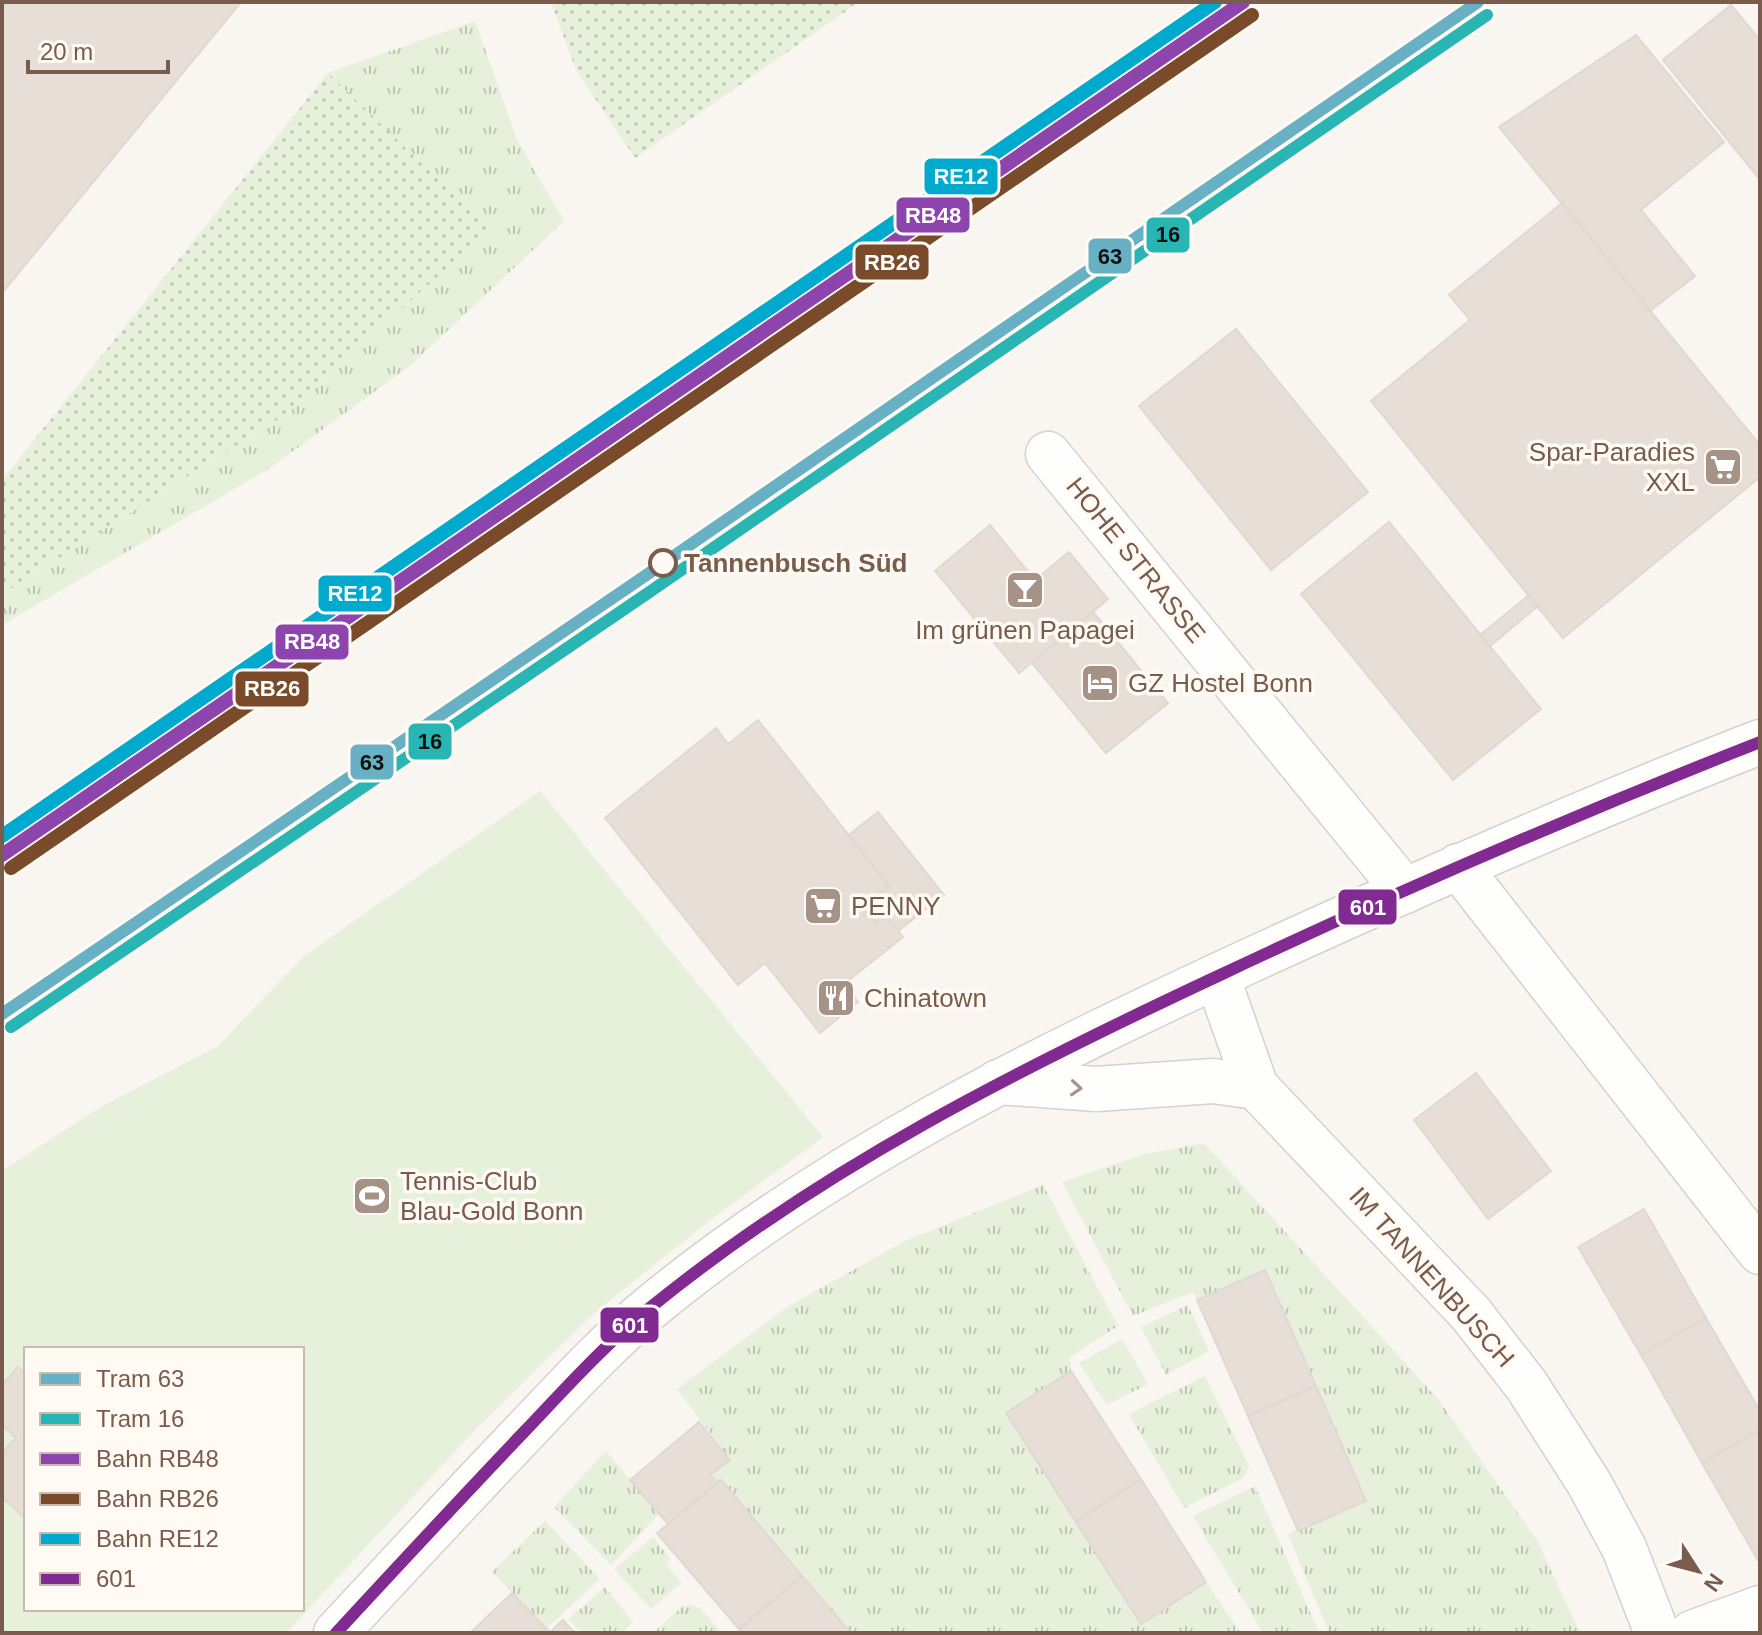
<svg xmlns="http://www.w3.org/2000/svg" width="1762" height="1635" viewBox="0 0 1762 1635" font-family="Arial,sans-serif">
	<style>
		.grass { fill: url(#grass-tufts) }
		.garden { fill: url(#garden-dots) }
		.pitch { fill: #e7f0db; fill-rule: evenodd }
		.building { fill: #e6ded7; stroke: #e2d8d2; stroke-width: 2 }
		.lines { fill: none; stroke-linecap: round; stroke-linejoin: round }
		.minor-casing { stroke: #d7d1cb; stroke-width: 47 }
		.minor { stroke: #fefefd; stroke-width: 44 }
		.bus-1-casing { stroke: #fffaf3; stroke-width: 18 }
		.bus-1 { stroke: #812a91; stroke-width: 12 }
		.rail-1-casing { stroke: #fffaf3; stroke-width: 20 }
		.rail-2-casing { stroke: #fffaf3; stroke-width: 20 }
		.rail-3-casing { stroke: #fffaf3; stroke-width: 20 }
		.rail-1 { stroke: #8e44ad; stroke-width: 14 }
		.rail-2 { stroke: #7a4b2a; stroke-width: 14 }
		.rail-3 { stroke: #00a9ce; stroke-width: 14 }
		.tram-1-casing { stroke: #fffaf3; stroke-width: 18 }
		.tram-2-casing { stroke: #fffaf3; stroke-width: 18 }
		.tram-1 { stroke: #68b1c4; stroke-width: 12 }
		.tram-2 { stroke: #2ab5b5; stroke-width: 12 }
		.oneway { stroke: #a8958b }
		.stop-dot { fill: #fffaf3; stroke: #7a5c4d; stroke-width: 4 }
		.labels { text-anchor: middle; stroke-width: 7; stroke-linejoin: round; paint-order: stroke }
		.poi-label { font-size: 26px; fill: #7a5c4d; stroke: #fffaf3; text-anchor: start }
		.street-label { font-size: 26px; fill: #7a5c4d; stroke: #fffaf3 }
		.stop-label { font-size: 26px; font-weight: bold; fill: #7a5c4d; stroke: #fffaf3; text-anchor: start }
		.line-badge { stroke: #fffaf3; stroke-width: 3 }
		.badge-label { font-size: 22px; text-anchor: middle; font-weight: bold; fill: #fff }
		.pale-badge-label { font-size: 22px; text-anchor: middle; font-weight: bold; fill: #111 }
	</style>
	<defs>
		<pattern id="grass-tufts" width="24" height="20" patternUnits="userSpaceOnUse" patternTransform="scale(2)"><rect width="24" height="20" fill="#e7f0db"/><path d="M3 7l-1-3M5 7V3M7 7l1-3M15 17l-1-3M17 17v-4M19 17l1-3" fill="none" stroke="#c0c6b4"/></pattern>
		<pattern id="garden-dots" width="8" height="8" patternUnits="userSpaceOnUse" patternTransform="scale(2)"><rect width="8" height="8" fill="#e7f0db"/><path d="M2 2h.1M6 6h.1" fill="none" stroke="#c0c6b4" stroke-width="1.8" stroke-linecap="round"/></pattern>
	</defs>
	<rect width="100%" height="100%" fill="#f9f5f0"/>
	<g class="grass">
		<polygon points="475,21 517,140 564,221 411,365 270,468 2,625 2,594 289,412 488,229 328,73"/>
		<polygon points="1204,1143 1438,1399 1538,1542 1580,1633 1329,1633 1288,1534 1366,1501 1265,1271 1197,1300 1193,1292 1133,1316 1062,1182 1145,1154"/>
		<polygon points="1043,1185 1118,1326 1070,1357 1071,1371 1006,1413 1141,1624 1206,1582 1241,1633 851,1633 721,1480 718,1482 710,1475 730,1459 677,1389 787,1307 905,1241"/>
		<polygon points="1188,1305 1209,1351 1166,1375 1141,1327"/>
		<polygon points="1122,1339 1148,1384 1107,1405 1079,1363"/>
		<polygon points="1205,1376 1249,1466 1243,1478 1184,1508 1129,1414"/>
		<polygon points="606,1451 659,1514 611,1565 554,1507"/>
		<polygon points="1255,1486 1318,1630 1319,1633 1263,1633 1193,1516"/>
		<polygon points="545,1521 600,1579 547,1628 492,1572"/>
		<polygon points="653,1537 670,1558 666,1564 681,1583 651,1609 614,1569"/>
		<polygon points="605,1587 633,1622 622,1633 581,1633 568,1619"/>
		<polygon points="690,1605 700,1608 722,1633 653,1633 682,1607"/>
	</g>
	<g class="garden">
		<polygon points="551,2 859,2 635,158 576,70"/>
		<polygon points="328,73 489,229 289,412 2,594 2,480"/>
	</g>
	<path class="pitch" d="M 540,791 L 823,1137 L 709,1221 L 591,1316 L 475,1430 L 286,1633 L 2,1633 L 2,1171 L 99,1108 L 218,1046 L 304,956 ZM 26,1349 L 302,1349 L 302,1609 L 26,1609 Z"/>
	<g class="building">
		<polygon points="2,2 241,2 2,293"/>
		<polygon points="1731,5 1760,40 1760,180 1663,60"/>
		<polygon points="1636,35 1724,142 1641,210 1695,276 1650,311 1499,127"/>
		<polygon points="1562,203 1760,445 1760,477 1563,638 1371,401 1470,320 1449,295"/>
		<polygon points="1236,329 1368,492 1271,570 1139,406"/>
		<polygon points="1389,522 1541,709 1453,780 1301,594"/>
		<polygon points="990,525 1035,580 1069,552 1108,599 1019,673 935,571"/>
		<polygon points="1529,595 1538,606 1490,646 1480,635"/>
		<polygon points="1093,612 1168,703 1106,753 1032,663"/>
		<polygon points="758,720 889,886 862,907 876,924 887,917 903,937 844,984 858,1002 820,1033 765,963 738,985 605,818 716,728 728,744"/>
		<polygon points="878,812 944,895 898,931 887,917 876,924 862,907 889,886 849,835"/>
		<polygon points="1476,1073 1551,1171 1488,1219 1414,1120"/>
		<polygon points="1644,1209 1706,1318 1641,1355 1578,1247"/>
		<polygon points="1265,1270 1316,1386 1248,1416 1197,1300"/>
		<polygon points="1706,1318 1760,1411 1760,1430 1702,1463 1641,1355"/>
		<polygon points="18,1367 26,1374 26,1519 2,1497 2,1453 16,1438 2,1425 2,1385"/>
		<polygon points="1071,1371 1141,1479 1076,1522 1006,1413"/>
		<polygon points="1316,1386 1366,1501 1298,1531 1248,1416"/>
		<polygon points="699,1422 730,1460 710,1475 718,1482 668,1524 630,1480"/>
		<polygon points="1760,1430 1760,1564 1702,1463"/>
		<polygon points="1141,1479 1206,1582 1141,1624 1076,1522"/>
		<polygon points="721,1480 802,1576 739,1629 657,1533"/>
		<polygon points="802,1576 851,1633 742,1633 739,1629"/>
		<polygon points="512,1593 550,1632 470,1633"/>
		<polygon points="563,1620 575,1633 549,1633 550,1632"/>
	</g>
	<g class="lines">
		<g class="minor-casing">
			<g id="minor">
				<polyline points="1048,454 1405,891"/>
				<polyline points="1458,866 1760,1252"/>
				<polyline points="1217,976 1256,1087 1471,1314 1527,1386 1589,1483 1624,1548 1657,1633"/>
				<polyline points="998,1082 1096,1089 1213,1081 1256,1087"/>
				<path d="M 336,1633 C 400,1564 464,1495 529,1427 C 568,1386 607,1343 651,1307 C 829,1160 1040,1058 1249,961 C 1417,884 1587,809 1760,742"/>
				<polyline points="1692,1633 1760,1608"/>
			</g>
		</g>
		<use href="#minor" class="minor"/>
		<g class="bus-1-casing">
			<path id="bus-1" d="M 336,1633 C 398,1566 460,1499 523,1433 C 564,1390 604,1345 651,1307 C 822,1168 1019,1069 1218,976 C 1396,892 1577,814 1760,742"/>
		</g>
		<use href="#bus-1" class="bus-1"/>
		<g class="rail-1-casing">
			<polyline id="rail-1" points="2,855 1243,2"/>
		</g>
		<g class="rail-2-casing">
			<polyline id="rail-2" points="11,868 1252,15"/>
		</g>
		<g class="rail-3-casing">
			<polyline id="rail-3" points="2,836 1215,2"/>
		</g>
		<use href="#rail-1" class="rail-1"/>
		<use href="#rail-2" class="rail-2"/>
		<use href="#rail-3" class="rail-3"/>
		<g class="tram-1-casing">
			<polyline id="tram-1" points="2,1014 639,580 1478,2"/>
		</g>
		<g class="tram-2-casing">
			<polyline id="tram-2" points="11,1027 648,593 1487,15"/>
		</g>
		<use href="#tram-1" class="tram-1"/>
		<use href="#tram-2" class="tram-2"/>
	</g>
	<defs><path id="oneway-chevron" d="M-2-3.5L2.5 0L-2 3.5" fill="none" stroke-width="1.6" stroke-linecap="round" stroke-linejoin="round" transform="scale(2)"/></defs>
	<use class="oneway" href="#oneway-chevron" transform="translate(1076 1088) rotate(4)"/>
	<defs>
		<g id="supermarket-square" transform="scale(2)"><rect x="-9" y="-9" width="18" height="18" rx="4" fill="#a69286" stroke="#fffaf3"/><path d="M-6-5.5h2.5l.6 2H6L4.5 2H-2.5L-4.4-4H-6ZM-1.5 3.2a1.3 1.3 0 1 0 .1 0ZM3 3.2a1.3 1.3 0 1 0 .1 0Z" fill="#fff"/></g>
		<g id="bar-square" transform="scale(2)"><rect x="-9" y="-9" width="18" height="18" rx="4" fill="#a69286" stroke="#fffaf3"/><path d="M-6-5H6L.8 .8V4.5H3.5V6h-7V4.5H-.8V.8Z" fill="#fff"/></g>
		<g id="hotel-square" transform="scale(2)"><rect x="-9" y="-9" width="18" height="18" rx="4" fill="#a69286" stroke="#fffaf3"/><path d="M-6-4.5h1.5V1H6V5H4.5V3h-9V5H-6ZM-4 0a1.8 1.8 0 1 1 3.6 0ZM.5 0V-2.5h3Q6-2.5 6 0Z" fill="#fff"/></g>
		<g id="restaurant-square" transform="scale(2)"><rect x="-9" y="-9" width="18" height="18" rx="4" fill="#a69286" stroke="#fffaf3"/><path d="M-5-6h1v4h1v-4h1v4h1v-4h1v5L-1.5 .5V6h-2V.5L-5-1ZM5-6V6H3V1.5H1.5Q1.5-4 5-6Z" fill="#fff"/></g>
		<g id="stadium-square" transform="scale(2)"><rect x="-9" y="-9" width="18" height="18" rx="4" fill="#a69286" stroke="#fffaf3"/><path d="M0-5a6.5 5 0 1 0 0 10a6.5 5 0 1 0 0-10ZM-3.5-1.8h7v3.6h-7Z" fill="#fff"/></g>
	</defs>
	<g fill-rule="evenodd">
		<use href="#supermarket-square" x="1723" y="467"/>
		<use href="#bar-square" x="1025" y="590"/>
		<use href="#hotel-square" x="1100" y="683"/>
		<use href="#supermarket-square" x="823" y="906"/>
		<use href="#restaurant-square" x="836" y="998"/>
		<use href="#stadium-square" x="372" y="1196"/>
	</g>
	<circle class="stop-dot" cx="663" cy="563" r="13"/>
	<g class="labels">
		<g class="poi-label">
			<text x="1695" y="461" text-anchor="end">Spar-Paradies<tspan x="1695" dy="30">XXL</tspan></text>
			<text x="1025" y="639" text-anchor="middle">Im grünen Papagei</text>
			<text x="1128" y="692">GZ Hostel Bonn</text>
			<text x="851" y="915">PENNY</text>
			<text x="864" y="1007">Chinatown</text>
			<text x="400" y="1190">Tennis-Club<tspan x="400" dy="30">Blau-Gold Bonn</tspan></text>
		</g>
		<g class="street-label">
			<text transform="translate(1136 560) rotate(51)" y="9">HOHE STRASSE</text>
			<text transform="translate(1432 1277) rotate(48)" y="9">IM TANNENBUSCH</text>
		</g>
		<g class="stop-label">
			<text x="684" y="572">Tannenbusch Süd</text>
		</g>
	</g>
	<g class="line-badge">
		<rect x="923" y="157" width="76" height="39" rx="8" fill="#00a9ce"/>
		<rect x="895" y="196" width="76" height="38" rx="8" fill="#8e44ad"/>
		<rect x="1145" y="216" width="46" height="38" rx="8" fill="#2ab5b5"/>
		<rect x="1087" y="237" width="46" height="38" rx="8" fill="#68b1c4"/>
		<rect x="854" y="243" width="76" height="38" rx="8" fill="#7a4b2a"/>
		<rect x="317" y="574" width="76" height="39" rx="8" fill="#00a9ce"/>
		<rect x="274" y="623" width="76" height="38" rx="8" fill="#8e44ad"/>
		<rect x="234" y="670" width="76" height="38" rx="8" fill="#7a4b2a"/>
		<rect x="407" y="722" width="46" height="39" rx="8" fill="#2ab5b5"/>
		<rect x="349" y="743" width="46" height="38" rx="8" fill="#68b1c4"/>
		<rect x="1337" y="888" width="61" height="38" rx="8" fill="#812a91"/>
		<rect x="599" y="1306" width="61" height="38" rx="8" fill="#812a91"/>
	</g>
	<g class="badge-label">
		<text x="961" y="184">RE12</text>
		<text x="933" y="223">RB48</text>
		<text x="892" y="270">RB26</text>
		<text x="355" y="601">RE12</text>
		<text x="312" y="649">RB48</text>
		<text x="272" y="696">RB26</text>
		<text x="1368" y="915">601</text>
		<text x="630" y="1333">601</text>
	</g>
	<g class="pale-badge-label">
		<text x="1168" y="242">16</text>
		<text x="1110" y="264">63</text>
		<text x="430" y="749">16</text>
		<text x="372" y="770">63</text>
	</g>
	<rect width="1762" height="1635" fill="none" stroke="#7a5c4d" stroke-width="8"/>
	<rect x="24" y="1347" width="280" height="264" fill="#fffaf3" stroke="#cabbb1" stroke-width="2"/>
	<rect x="40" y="1373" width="40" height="12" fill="#68b1c4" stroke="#cabbb1" stroke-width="2"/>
	<text x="96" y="1387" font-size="24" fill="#7a5c4d">Tram 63</text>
	<rect x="40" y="1413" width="40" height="12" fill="#2ab5b5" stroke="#cabbb1" stroke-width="2"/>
	<text x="96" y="1427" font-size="24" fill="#7a5c4d">Tram 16</text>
	<rect x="40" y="1453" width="40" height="12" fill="#8e44ad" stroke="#cabbb1" stroke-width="2"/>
	<text x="96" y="1467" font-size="24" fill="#7a5c4d">Bahn RB48</text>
	<rect x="40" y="1493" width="40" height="12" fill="#7a4b2a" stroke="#cabbb1" stroke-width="2"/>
	<text x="96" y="1507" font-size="24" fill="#7a5c4d">Bahn RB26</text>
	<rect x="40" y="1533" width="40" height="12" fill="#00a9ce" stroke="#cabbb1" stroke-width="2"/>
	<text x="96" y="1547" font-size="24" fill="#7a5c4d">Bahn RE12</text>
	<rect x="40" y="1573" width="40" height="12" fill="#812a91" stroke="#cabbb1" stroke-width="2"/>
	<text x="96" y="1587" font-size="24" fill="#7a5c4d">601</text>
	<g transform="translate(1698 1571) rotate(126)" stroke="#fffaf3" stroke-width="6" paint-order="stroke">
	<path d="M0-6L14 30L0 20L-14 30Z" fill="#7a5c4d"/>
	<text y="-12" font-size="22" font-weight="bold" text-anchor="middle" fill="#7a5c4d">N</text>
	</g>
	<path d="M28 60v12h140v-12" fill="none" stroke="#7a5c4d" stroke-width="4"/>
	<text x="40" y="60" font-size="24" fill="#7a5c4d" stroke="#fffaf3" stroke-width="6" paint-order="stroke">20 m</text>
</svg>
